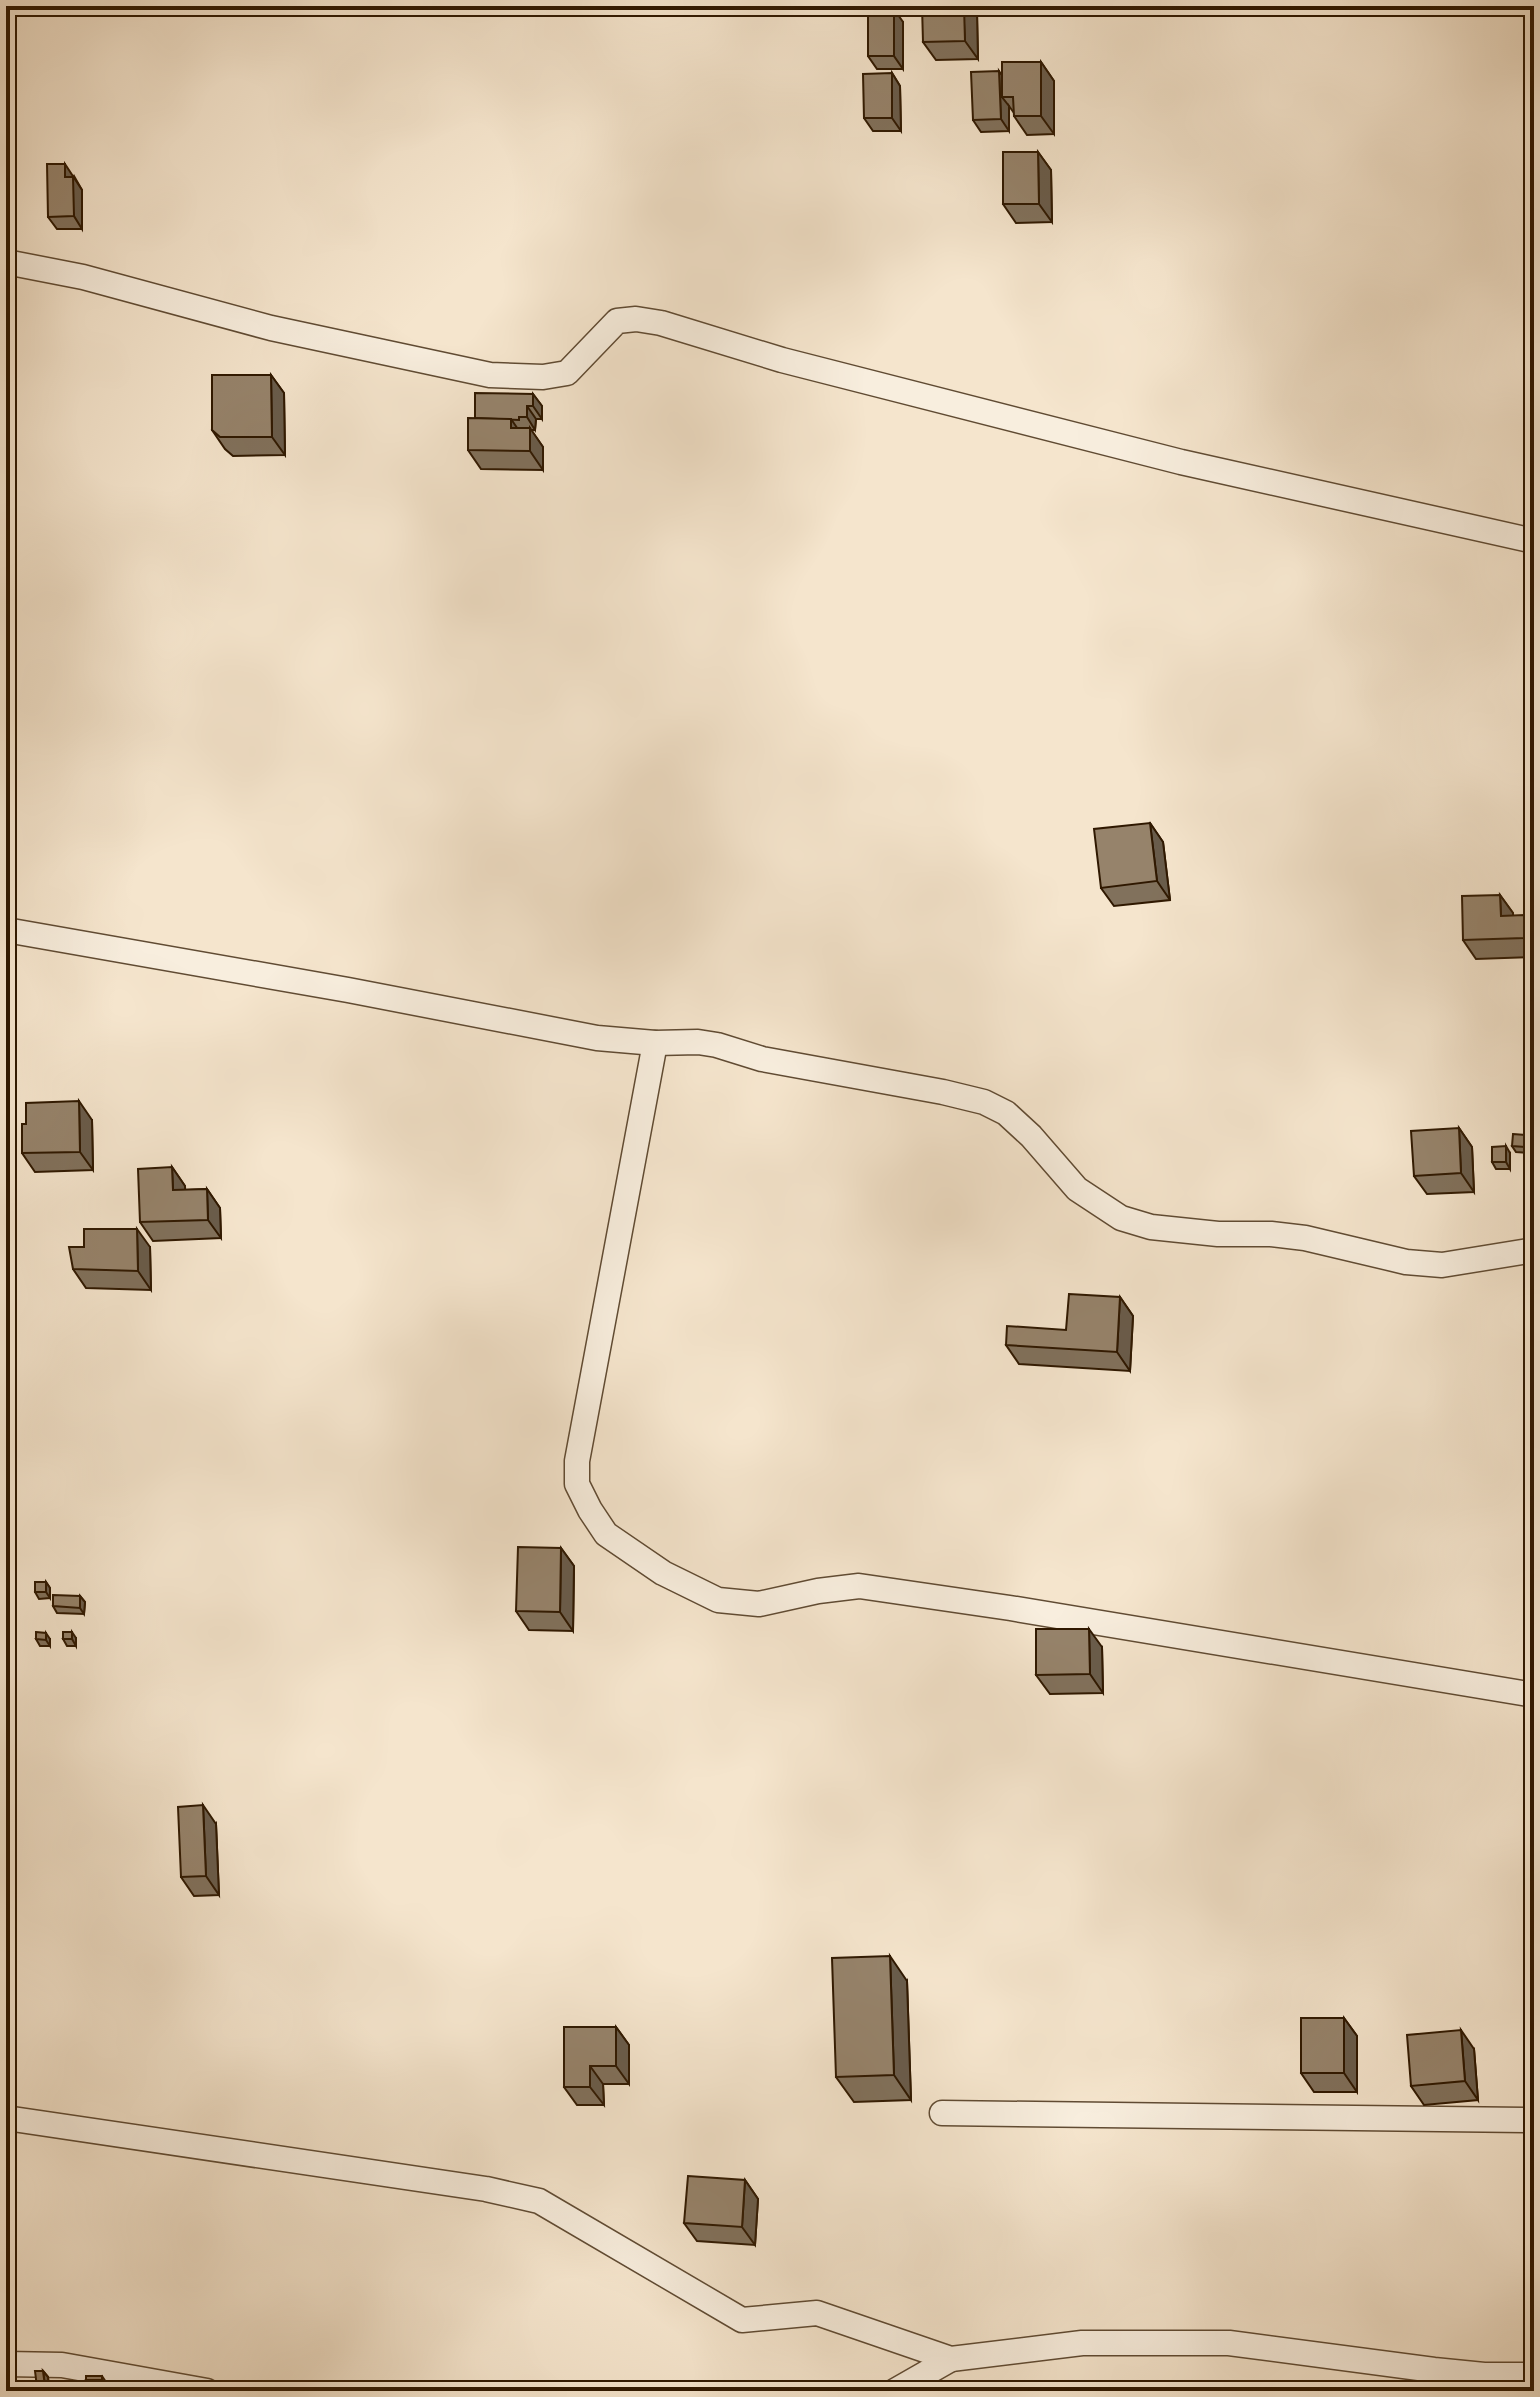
<svg xmlns="http://www.w3.org/2000/svg" width="1540" height="2397" viewBox="0 0 1540 2397" font-family="'IM FELL Great Primer',serif">
	<style>
		.lines { fill: none; stroke-linecap: round; stroke-linejoin: round }
		.minor-casing { stroke: #604b33; stroke-width: 27 }
		.minor { stroke: #f8eede; stroke-width: 24 }
		.wall { fill: #81715c; stroke: #2f1800; stroke-width: 2 }
		.shaded-wall { fill: #695c4b; stroke: #2f1800; stroke-width: 2 }
		.building { fill: #96836b; stroke: #2f1800; stroke-width: 2 }
	</style>
	<rect width="100%" height="100%" fill="#f5e5cd"/>
	<filter id="stains"><feTurbulence type="fractalNoise" baseFrequency=".0025" numOctaves="4"/><feColorMatrix values="0 0 0 0 .2 0 0 0 0 .09 0 0 0 0 .02 0 0 0 .5 -.17"/></filter>
	<radialGradient id="worn" r=".72"><stop offset=".6" stop-color="#630" stop-opacity="0"/><stop offset="1" stop-color="#630" stop-opacity=".3"/></radialGradient>
	<g class="lines">
		<g class="minor-casing">
			<g id="minor">
				<polyline points="6,262 83,277 271,328 490,375 543,377 567,373 617,321 636,319 661,323 782,360 1181,462 1534,541"/>
				<polyline points="6,930 348,990 597,1038 655,1043 698,1042 717,1045 762,1059 943,1092 984,1102 1006,1113 1031,1136 1077,1189 1121,1218 1151,1227 1218,1234 1271,1234 1305,1238 1406,1262 1442,1265 1534,1250"/>
				<polyline points="655,1043 577,1461 577,1484 590,1510 606,1534 663,1573 718,1600 759,1604 818,1591 859,1586 1010,1608 1534,1695"/>
				<polyline points="942,2113 1534,2120"/>
				<polyline points="6,2118 486,2189 539,2201 742,2320 817,2313 951,2359 1082,2343 1229,2343 1434,2370 1484,2375 1534,2375"/>
				<polyline points="6,2364 62,2365 207,2391"/>
				<polyline points="895,2391 951,2359"/>
			</g>
		</g>
		<use href="#minor" class="minor"/>
	</g>
	<g class="wall">
		<polygon points="886,6 903,22 903,69 877,69 868,56"/>
		<polygon points="977,13 978,59 936,60 923,42"/>
		<polygon points="1041,62 1054,81 1054,134 1027,135 1014,116 1014,113 1009,106 1009,131 981,132 973,120 1002,75"/>
		<polygon points="892,73 900,86 901,131 873,131 864,118"/>
		<polygon points="1038,152 1051,170 1052,222 1016,223 1003,204"/>
		<polygon points="74,176 82,190 82,229 57,229 48,217"/>
		<polygon points="271,375 284,393 285,455 233,456 225,449 212,430"/>
		<polygon points="533,394 542,406 542,419 536,419 535,430 531,430 543,447 543,470 481,469 468,450 475,418"/>
		<polygon points="1150,823 1163,842 1170,900 1114,906 1101,888"/>
		<polygon points="1500,895 1513,913 1513,916 1534,930 1534,957 1476,959 1463,940"/>
		<polygon points="92,1120 93,1170 35,1172 22,1153 26,1124"/>
		<polygon points="1459,1128 1472,1147 1474,1192 1427,1194 1414,1176"/>
		<polygon points="1530,1141 1530,1153 1516,1152 1512,1146"/>
		<polygon points="1510,1153 1510,1169 1496,1169 1492,1162"/>
		<polygon points="172,1167 185,1186 185,1190 207,1189 220,1208 221,1238 153,1241 140,1222"/>
		<polygon points="84,1247 150,1247 151,1290 86,1288 73,1269"/>
		<polygon points="1120,1297 1133,1316 1130,1371 1019,1364 1006,1345 1066,1330"/>
		<polygon points="561,1548 574,1566 573,1631 529,1630 516,1611"/>
		<polygon points="46,1582 50,1588 50,1598 39,1599 35,1592"/>
		<polygon points="80,1596 85,1602 84,1614 57,1613 53,1606"/>
		<polygon points="76,1638 76,1646 67,1646 63,1639"/>
		<polygon points="36,1639 50,1639 50,1646 40,1646"/>
		<polygon points="1102,1647 1103,1693 1050,1694 1036,1675"/>
		<polygon points="216,1824 219,1895 194,1896 181,1877"/>
		<polygon points="907,1981 911,2100 854,2102 836,2077"/>
		<polygon points="1344,2018 1357,2036 1357,2092 1314,2092 1301,2073"/>
		<polygon points="616,2027 629,2045 629,2084 603,2084 604,2105 577,2105 564,2087"/>
		<polygon points="1474,2049 1478,2100 1424,2105 1411,2086"/>
		<polygon points="745,2180 758,2199 755,2245 697,2241 684,2223"/>
		<polygon points="43,2371 48,2377 49,2391 40,2391 37,2387"/>
		<polygon points="102,2376 106,2382 106,2387 91,2387 86,2380"/>
	</g>
	<g class="shaded-wall">
		<polygon points="881,6 886,6 894,18 894,9 903,22 903,69 894,56"/>
		<polygon points="963,6 972,6 977,13 978,59 965,41"/>
		<polygon points="1041,62 1054,81 1054,134 1041,116"/>
		<polygon points="999,71 1008,84 1002,97 1009,106 1009,131 1001,119"/>
		<polygon points="892,73 900,86 901,131 892,118"/>
		<polygon points="1038,152 1051,170 1052,222 1039,204"/>
		<polygon points="65,164 82,190 82,229 74,216 65,177"/>
		<polygon points="271,375 284,393 285,455 272,437"/>
		<polygon points="533,394 542,406 542,419 533,406"/>
		<polygon points="527,406 536,419 535,430 527,417"/>
		<polygon points="511,419 524,438 511,428"/>
		<polygon points="530,428 543,447 543,470 530,451"/>
		<polygon points="1150,823 1163,842 1170,900 1157,881"/>
		<polygon points="1500,895 1513,913 1514,935 1501,916"/>
		<polygon points="1524,915 1534,930 1534,952 1524,938"/>
		<polygon points="79,1101 92,1120 93,1170 80,1152"/>
		<polygon points="1459,1128 1472,1147 1474,1192 1461,1173"/>
		<polygon points="1526,1135 1530,1141 1530,1153 1525,1147"/>
		<polygon points="1506,1146 1510,1153 1510,1169 1506,1162"/>
		<polygon points="172,1167 185,1186 186,1209 173,1190"/>
		<polygon points="207,1189 220,1208 221,1238 208,1220"/>
		<polygon points="137,1229 150,1247 151,1290 138,1271"/>
		<polygon points="1120,1297 1133,1316 1130,1371 1117,1352"/>
		<polygon points="561,1548 574,1566 573,1631 560,1612"/>
		<polygon points="46,1582 50,1588 50,1598 46,1592"/>
		<polygon points="80,1596 85,1602 84,1614 80,1608"/>
		<polygon points="1089,1629 1102,1647 1103,1693 1090,1674"/>
		<polygon points="72,1632 76,1638 76,1646 72,1639"/>
		<polygon points="46,1633 50,1639 50,1646 46,1640"/>
		<polygon points="203,1805 216,1824 219,1895 206,1876"/>
		<polygon points="890,1956 907,1981 911,2100 894,2075"/>
		<polygon points="1344,2018 1357,2036 1357,2092 1344,2073"/>
		<polygon points="616,2027 629,2045 629,2084 616,2066"/>
		<polygon points="1461,2030 1474,2049 1478,2100 1465,2081"/>
		<polygon points="590,2066 603,2084 604,2105 590,2087"/>
		<polygon points="745,2180 758,2199 755,2245 742,2227"/>
		<polygon points="43,2371 48,2377 49,2391 45,2386"/>
	</g>
	<g class="building">
		<polygon points="868,6 886,6 886,9 894,9 894,56 868,56"/>
		<polygon points="922,6 964,6 965,41 923,42"/>
		<polygon points="1002,62 1041,62 1041,116 1014,116 1013,97 1002,97"/>
		<polygon points="999,71 1001,119 973,120 971,72"/>
		<polygon points="892,73 892,118 864,118 863,74"/>
		<polygon points="1003,152 1038,152 1039,204 1003,204"/>
		<polygon points="47,164 65,164 65,177 73,177 74,216 48,217"/>
		<polygon points="212,375 271,375 272,437 220,437 212,430"/>
		<polygon points="475,393 533,394 533,406 527,406 527,417 519,417 519,420 475,418"/>
		<polygon points="468,418 511,419 511,428 530,428 530,451 468,450"/>
		<polygon points="1150,823 1157,881 1101,888 1094,829"/>
		<polygon points="1500,895 1501,916 1524,915 1524,938 1463,940 1462,896"/>
		<polygon points="79,1101 80,1152 22,1153 22,1124 26,1124 26,1103"/>
		<polygon points="1459,1128 1461,1173 1414,1176 1411,1131"/>
		<polygon points="1513,1134 1526,1135 1525,1147 1512,1146"/>
		<polygon points="1506,1146 1506,1162 1492,1162 1492,1147"/>
		<polygon points="172,1167 173,1190 207,1189 208,1220 140,1222 138,1169"/>
		<polygon points="84,1229 137,1229 138,1271 73,1269 69,1247 84,1247"/>
		<polygon points="1069,1294 1120,1297 1117,1352 1006,1345 1007,1326 1066,1330"/>
		<polygon points="518,1547 561,1548 560,1612 516,1611"/>
		<rect x="35" y="1582" width="11" height="10"/>
		<polygon points="53,1595 80,1596 80,1608 53,1606"/>
		<polygon points="1036,1629 1089,1629 1090,1674 1036,1675"/>
		<polygon points="36,1632 46,1633 46,1640 36,1639"/>
		<rect x="63" y="1632" width="9" height="7"/>
		<polygon points="203,1805 206,1876 181,1877 178,1807"/>
		<polygon points="890,1956 894,2075 836,2077 832,1958"/>
		<rect x="1301" y="2018" width="43" height="55"/>
		<polygon points="564,2027 616,2027 616,2066 590,2066 590,2087 564,2087"/>
		<polygon points="1461,2030 1465,2081 1411,2086 1407,2035"/>
		<polygon points="688,2176 745,2180 742,2227 684,2223"/>
		<polygon points="35,2371 43,2371 45,2386 37,2387"/>
		<rect x="86" y="2376" width="16" height="4"/>
		<polygon points="79,2384 79,2391 61,2391 61,2385"/>
	</g>
	<rect width="1540" height="2397" fill="none" stroke="#f5e5cd" stroke-width="32"/>
	<rect x="8" y="8" width="1524" height="2381" fill="none" stroke="#2f1800" stroke-width="4"/>
	<rect x="16" y="16" width="1508" height="2365" fill="none" stroke="#2f1800" stroke-width="2"/>
	<rect width="100%" height="100%" filter="url(#stains)"/>
	<rect width="100%" height="100%" fill="url(#worn)"/>
</svg>
